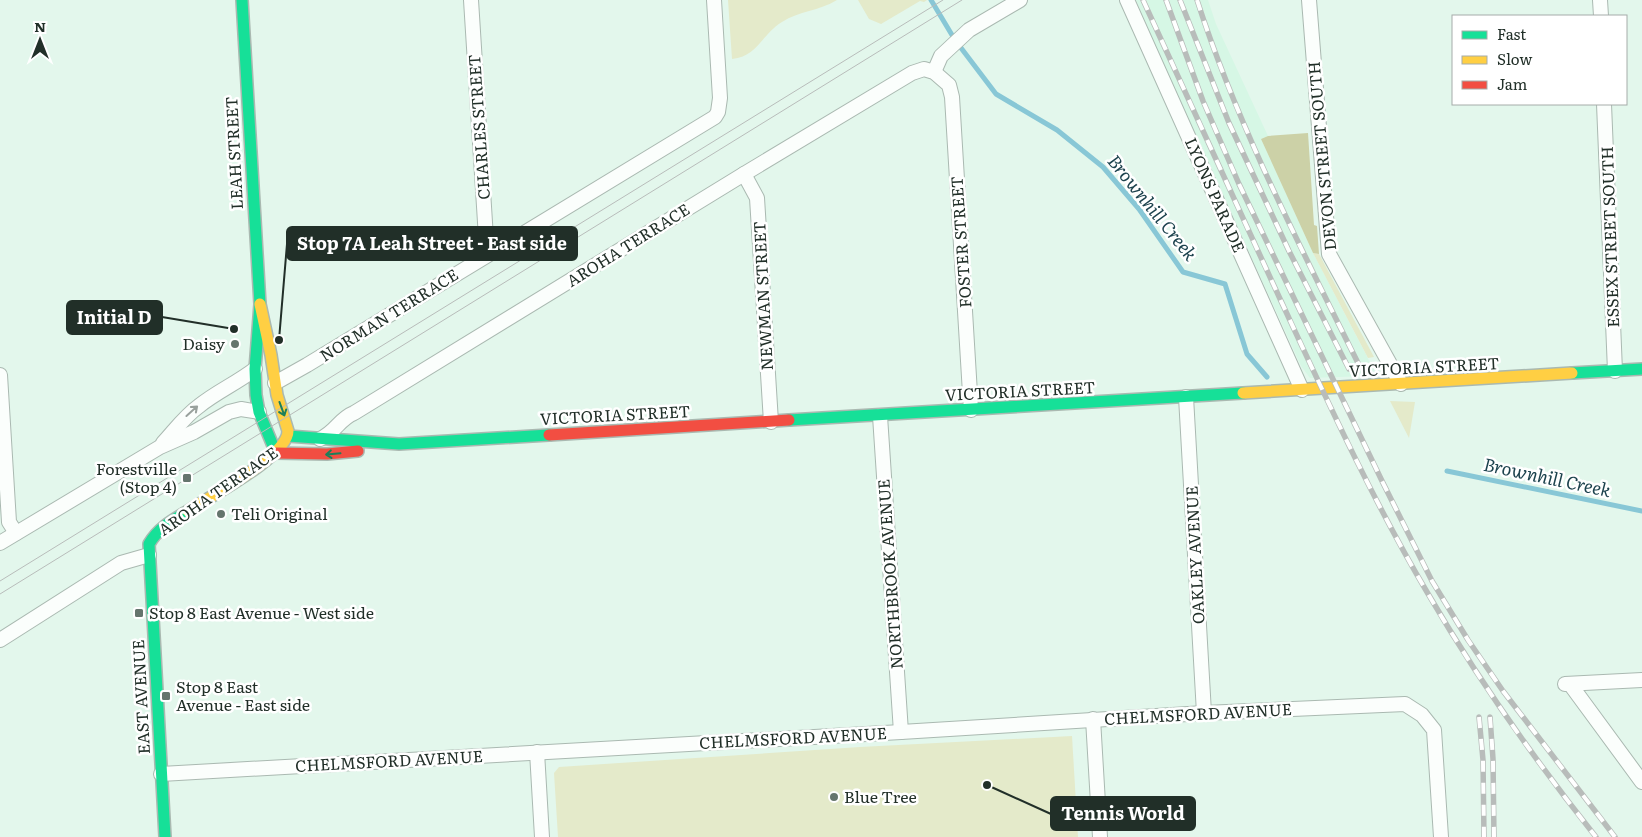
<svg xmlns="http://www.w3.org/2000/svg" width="1642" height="837" viewBox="0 0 1642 837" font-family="Literata,serif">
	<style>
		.built { fill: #d6f7e5 }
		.green { fill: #e4eaca }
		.forest { fill: #ccd1a7 }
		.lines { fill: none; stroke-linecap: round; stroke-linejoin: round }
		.stream { stroke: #88c7d6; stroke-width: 5 }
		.street-casing { stroke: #aab9b1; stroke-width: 16 }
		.fast-casing { stroke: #aab9b1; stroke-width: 14 }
		.slow-casing { stroke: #aab9b1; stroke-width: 14 }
		.jam-casing { stroke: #aab9b1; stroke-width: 14 }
		.street { stroke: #fbfefc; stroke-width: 14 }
		.fast { stroke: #16e098; stroke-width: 11 }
		.slow { stroke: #ffcf43; stroke-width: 11 }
		.jam { stroke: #f24e42; stroke-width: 11 }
		.tram { stroke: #b8bcba; stroke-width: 1 }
		.rail-casing { stroke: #b8bcba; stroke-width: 5.5 }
		.rail { stroke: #fff; stroke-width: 4; stroke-dasharray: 11; stroke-linecap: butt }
		.oneway { stroke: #1c7f5a }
		.oneway2 { stroke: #99a19d }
		.poi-dot { fill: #65756d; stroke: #fff; stroke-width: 2 }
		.labels { text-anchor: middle; stroke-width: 5; stroke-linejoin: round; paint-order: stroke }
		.street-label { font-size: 16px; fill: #212f28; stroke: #fff }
		.poi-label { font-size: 16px; fill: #212f28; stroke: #fff; text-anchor: start }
		.water-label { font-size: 18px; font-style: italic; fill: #1d434e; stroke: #fff }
		.leader { fill: none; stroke: #212f28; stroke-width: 2 }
		.callout-dot { fill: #212f28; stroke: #fff; stroke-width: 2 }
		.callout { fill: #212f28; stroke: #212f28; stroke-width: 2 }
		.callout-label { font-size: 18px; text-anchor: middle; font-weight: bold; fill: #fff }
	</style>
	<rect width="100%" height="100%" fill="#e3f7ec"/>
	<polygon class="built" points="1136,0 1208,0 1216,24 1268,136 1261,139 1313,253 1374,370 1368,376 1310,378 1301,366 1160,56"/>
	<g class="green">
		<path d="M 728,0 L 837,0 C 819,11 799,11 782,22 C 761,35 758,56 732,59 Z"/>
		<polygon points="858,0 927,0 924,2 920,1 881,24 869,19"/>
		<polygon points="1313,253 1319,254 1374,357 1368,358"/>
		<polygon points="1390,401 1415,402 1409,438"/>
		<polygon points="1072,736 1078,837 558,837 554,773 559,767 860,747"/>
	</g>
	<polygon class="forest" points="1308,133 1314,225 1317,226 1319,254 1313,253 1261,139 1268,136"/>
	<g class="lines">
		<g class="stream">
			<polyline points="931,0 955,40 996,94 1057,130 1103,167 1139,209 1183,272 1225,284 1247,354 1267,377"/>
			<polyline points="1447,471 1642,511"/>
		</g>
		<g class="street-casing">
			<g id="street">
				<polyline points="471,0 487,254"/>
				<polyline points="1127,0 1302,390"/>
				<polyline points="1309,0 1329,254 1401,384"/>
				<polyline points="1600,0 1601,16"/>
				<polyline points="934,72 941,56 969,30 1020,0"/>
				<polyline points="1604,104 1615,371"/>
				<polyline points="744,174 757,198 771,422"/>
				<polyline points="0,375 9,522 16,533"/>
				<polyline points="275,383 307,365 715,117 718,112 720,98 714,0"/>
				<polyline points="1186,397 1204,713"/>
				<polyline points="880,416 901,732"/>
				<path d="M 320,439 C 336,432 339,419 354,413 L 744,174 L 912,73 L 924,69 L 934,72 L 949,85 L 952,97 L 971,410"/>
				<path d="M 163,443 C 175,430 185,416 199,406 C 216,392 237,383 255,369"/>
				<polyline points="0,543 160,447 194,432 229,412 241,409 259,412"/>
				<polyline points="0,640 121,563 149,555"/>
				<polyline points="1565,684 1642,680"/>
				<polyline points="1570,684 1642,782"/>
				<polyline points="1093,719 1100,837"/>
				<polyline points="537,752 542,837"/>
				<polyline points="161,774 901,732 1204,713 1405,704 1422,715 1434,730 1441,837"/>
			</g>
		</g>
		<g class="fast-casing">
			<g id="fast">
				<polyline points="242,0 260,304 255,369 256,395 259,412 276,453"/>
				<polyline points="1572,373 1642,369"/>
				<polyline points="789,420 1243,393"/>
				<polyline points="288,436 399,444 549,435"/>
				<path d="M 165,837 L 149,544 C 158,528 173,520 188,511"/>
			</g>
		</g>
		<g class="slow-casing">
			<g id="slow">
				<polyline points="1243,393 1572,373"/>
				<path d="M 188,511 C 209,497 288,456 288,431 L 277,395 L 271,355 L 260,304"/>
			</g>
		</g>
		<g class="jam-casing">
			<g id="jam">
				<polyline points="549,435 789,420"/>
				<polyline points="276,453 327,454 358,451"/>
			</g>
		</g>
		<use href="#street" class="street"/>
		<use href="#fast" class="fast"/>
		<use href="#slow" class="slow"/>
		<use href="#jam" class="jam"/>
		<g class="tram">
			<polyline points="0,581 943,0"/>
			<polyline points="0,594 962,0"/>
		</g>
		<g class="rail-casing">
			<g id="rail">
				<path d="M 1143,0 C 1189,100 1235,201 1281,301 C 1327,400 1372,499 1427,592 C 1477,678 1534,759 1596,837"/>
				<polyline points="1166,0 1203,101 1239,184 1383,483 1432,581 1468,640 1503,691 1615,837"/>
				<polyline points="1180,0 1229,123 1289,251 1349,369"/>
				<path d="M 1197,0 C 1238,127 1300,246 1359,365"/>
				<polyline points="1479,717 1483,760 1484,837"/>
				<polyline points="1490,717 1493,759 1494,837"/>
			</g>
		</g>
		<use href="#rail" class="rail"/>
	</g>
	<defs><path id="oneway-shaft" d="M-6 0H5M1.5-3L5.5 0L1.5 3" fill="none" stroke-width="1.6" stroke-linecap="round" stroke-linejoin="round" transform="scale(1.25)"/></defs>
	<g class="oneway">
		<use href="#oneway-shaft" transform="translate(282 409) rotate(70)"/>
		<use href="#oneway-shaft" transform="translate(333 454) rotate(175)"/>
	</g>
	<use class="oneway2" href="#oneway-shaft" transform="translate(192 411) rotate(-42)"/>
	<g class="poi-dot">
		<circle cx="235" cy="344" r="5"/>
		<rect x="182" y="473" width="10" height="10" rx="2.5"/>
		<circle cx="221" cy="514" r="5"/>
		<rect x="134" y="608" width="10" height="10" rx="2.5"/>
		<rect x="161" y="691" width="10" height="10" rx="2.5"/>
		<circle cx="834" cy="797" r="5"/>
	</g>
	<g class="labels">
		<g class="street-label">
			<text transform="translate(479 127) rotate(-94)" y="6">CHARLES STREET</text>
			<text transform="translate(234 153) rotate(-93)" y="6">LEAH STREET</text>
			<text transform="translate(1322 156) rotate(-95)" y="6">DEVON STREET SOUTH</text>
			<text transform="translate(1215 195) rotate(66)" y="6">LYONS PARADE</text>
			<text transform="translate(1610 237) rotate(-92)" y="6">ESSEX STREET SOUTH</text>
			<text transform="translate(961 242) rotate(-94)" y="6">FOSTER STREET</text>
			<text transform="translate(628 245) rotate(-32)" y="6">AROHA TERRACE</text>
			<text transform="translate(763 296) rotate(-93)" y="6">NEWMAN STREET</text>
			<text transform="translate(389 315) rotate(-32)" y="6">NORMAN TERRACE</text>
			<text transform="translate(1424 367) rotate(-3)" y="6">VICTORIA STREET</text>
			<text transform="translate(1020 391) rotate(-3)" y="6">VICTORIA STREET</text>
			<text transform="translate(615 415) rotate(-3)" y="6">VICTORIA STREET</text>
			<text transform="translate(218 491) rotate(-35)" y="6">AROHA TERRACE</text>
			<text transform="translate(1195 555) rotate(-93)" y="6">OAKLEY AVENUE</text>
			<text transform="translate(890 574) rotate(-94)" y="6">NORTHBROOK AVENUE</text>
			<text transform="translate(141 697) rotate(-93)" y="6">EAST AVENUE</text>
			<text transform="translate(1198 714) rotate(-3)" y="6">CHELMSFORD AVENUE</text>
			<text transform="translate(793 738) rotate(-3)" y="6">CHELMSFORD AVENUE</text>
			<text transform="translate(389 761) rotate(-3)" y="6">CHELMSFORD AVENUE</text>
		</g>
		<g class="poi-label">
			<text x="225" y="350" text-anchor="end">Daisy</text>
			<text x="177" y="475" text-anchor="end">Forestville<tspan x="177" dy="18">(Stop 4)</tspan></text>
			<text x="231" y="520">Teli Original</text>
			<text x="149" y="619">Stop 8 East Avenue - West side</text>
			<text x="176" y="693">Stop 8 East<tspan x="176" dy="18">Avenue - East side</tspan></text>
			<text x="844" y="803">Blue Tree</text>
		</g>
		<g class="water-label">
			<text transform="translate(1152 208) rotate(51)" y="6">Brownhill Creek</text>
			<text transform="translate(1547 478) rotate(12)" y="6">Brownhill Creek</text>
		</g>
	</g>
	<path class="leader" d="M279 340L287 244M234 329L162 317M987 785L1051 814"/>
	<g class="callout-dot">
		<circle cx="279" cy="340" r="5"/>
		<circle cx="234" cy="329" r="5"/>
		<circle cx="987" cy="785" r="5"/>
	</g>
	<g class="callout">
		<rect x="287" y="227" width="290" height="33" rx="5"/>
		<rect x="67" y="301" width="95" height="33" rx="5"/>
		<rect x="1051" y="797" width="144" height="33" rx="5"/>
	</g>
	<g class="callout-label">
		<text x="432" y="250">Stop 7A Leah Street - East side</text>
		<text x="114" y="324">Initial D</text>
		<text x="1123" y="820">Tennis World</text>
	</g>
	<rect x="1452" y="15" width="175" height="90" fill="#ffffff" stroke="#a6aca9"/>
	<rect x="1462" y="31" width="25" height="8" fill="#16e098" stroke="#a6aca9"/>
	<text x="1497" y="40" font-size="15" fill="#212f28">Fast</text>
	<rect x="1462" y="56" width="25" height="8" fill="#ffcf43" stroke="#a6aca9"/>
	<text x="1497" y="65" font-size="15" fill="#212f28">Slow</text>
	<rect x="1462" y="81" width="25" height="8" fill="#f24e42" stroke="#a6aca9"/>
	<text x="1497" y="90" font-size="15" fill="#212f28">Jam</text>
	<g transform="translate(40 40)" stroke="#ffffff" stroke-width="4" paint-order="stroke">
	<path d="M0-4L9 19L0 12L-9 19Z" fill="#212f28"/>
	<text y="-8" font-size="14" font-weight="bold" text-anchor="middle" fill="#212f28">N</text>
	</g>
</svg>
